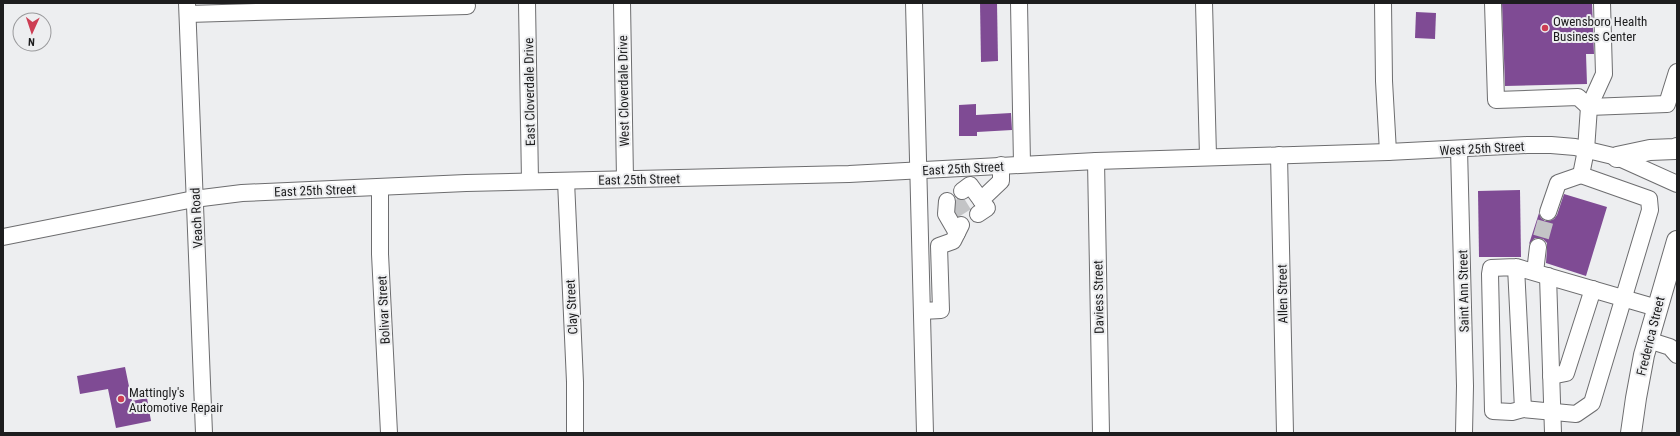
<svg xmlns="http://www.w3.org/2000/svg" width="1680" height="436" viewBox="0 0 1680 436" font-family="'Roboto Condensed',sans-serif">
	<style>
		.building { fill: #7f4b94 }
		.lines { fill: none; stroke-linecap: round; stroke-linejoin: round }
		.minor-tunnel { stroke: #c3c4c6; stroke-width: 16; stroke-dasharray: 16 8; stroke-linecap: butt }
		.minor-casing { stroke: #6d6d6f; stroke-width: 18 }
		.major-casing { stroke: #6d6d6f; stroke-width: 22 }
		.minor { stroke: #fff; stroke-width: 16 }
		.major { stroke: #fff; stroke-width: 20 }
		.poi-dot { fill: #cd3d53; stroke: #edeef0; stroke-width: 1.5 }
		.labels { text-anchor: middle; stroke-width: 4; stroke-linejoin: round; paint-order: stroke }
		.poi-label { font-size: 13px; fill: #1d1d1e; stroke: #edeef0; text-anchor: start }
		.street-label { font-size: 13px; fill: #1d1d1e; stroke: #edeef0 }
	</style>
	<rect width="100%" height="100%" fill="#edeef0"/>
	<g class="building">
		<polygon points="980,3 997,3 998,61 981,62"/>
		<polygon points="1502,3 1592,3 1594,54 1586,54 1587,84 1505,86"/>
		<polygon points="1416,12 1436,13 1435,39 1415,38"/>
		<polygon points="976,104 976,115 1011,113 1012,130 977,132 977,136 959,136 959,105"/>
		<polygon points="1520,190 1521,257 1479,257 1478,191"/>
		<polygon points="1564,194 1607,207 1586,276 1546,263 1547,248 1547,243 1543,239 1535,238 1529,244 1539,213 1541,218 1545,221 1549,221 1554,219 1557,215"/>
		<polygon points="125,367 132,401 147,398 151,421 116,428 108,389 80,394 77,376"/>
	</g>
	<g class="lines">
		<g class="minor-tunnel">
			<polyline points="953,211 969,201"/>
			<polyline points="1541,237 1548,212"/>
		</g>
		<g class="minor-casing">
			<g id="minor">
				<polyline points="187,3 204,433"/>
				<polyline points="527,3 530,181"/>
				<polyline points="622,3 625,179"/>
				<polyline points="914,3 925,433"/>
				<polyline points="1019,3 1022,164"/>
				<polyline points="1204,3 1208,156"/>
				<polyline points="1383,3 1384,81 1388,152"/>
				<polyline points="1493,3 1496,100 1578,97 1589,107 1604,74 1602,3"/>
				<polyline points="188,14 467,6"/>
				<polyline points="1459,149 1465,386 1464,433"/>
				<polyline points="1279,155 1285,433"/>
				<polyline points="1096,161 1101,433"/>
				<polyline points="566,181 575,382 575,433"/>
				<polyline points="380,188 380,254 389,433"/>
				<polyline points="962,191 970,185 981,200"/>
				<polyline points="947,201 946,214 957,233"/>
				<polyline points="1548,212 1558,183 1581,175"/>
				<polyline points="978,214 987,208 981,200 1001,181 1001,165"/>
				<polyline points="3,237 194,199 242,193 466,183 849,174 1096,161 1388,152 1527,145 1551,145 1575,147 1617,157 1677,184"/>
				<polyline points="1516,267 1523,409 1512,412 1493,411 1490,274 1491,268 1516,267 1657,308"/>
				<polyline points="1535,272 1538,247"/>
				<polyline points="1548,276 1553,433"/>
				<polyline points="922,311 941,310 939,246 953,241 961,225"/>
				<polyline points="1648,340 1670,347 1677,355"/>
				<polyline points="1551,376 1566,373 1593,289"/>
				<polyline points="1523,409 1576,414 1592,403 1650,210 1649,199 1581,175 1586,150 1589,107 1667,104 1677,72"/>
			</g>
		</g>
		<g class="major-casing">
			<g id="major">
				<polyline points="1617,157 1650,150 1675,149 1677,148"/>
				<polyline points="1631,433 1636,398 1644,355 1677,241"/>
			</g>
		</g>
		<use href="#minor" class="minor"/>
		<use href="#major" class="major"/>
	</g>
	<g class="poi-dot">
		<circle cx="1545" cy="28" r="4"/>
		<circle cx="121" cy="399" r="4"/>
	</g>
	<g class="labels">
		<g class="poi-label">
			<text x="1553" y="26">Owensboro Health<tspan x="1553" dy="15">Business Center</tspan></text>
			<text x="129" y="397">Mattingly's<tspan x="129" dy="15">Automotive Repair</tspan></text>
		</g>
		<g class="street-label">
			<text transform="translate(623 91) rotate(-91)" y="5">West Cloverdale Drive</text>
			<text transform="translate(529 92) rotate(-91)" y="5">East Cloverdale Drive</text>
			<text transform="translate(1482 148) rotate(-3)" y="5">West 25th Street</text>
			<text transform="translate(963 168) rotate(-3)" y="5">East 25th Street</text>
			<text transform="translate(639 179) rotate(-1)" y="5">East 25th Street</text>
			<text transform="translate(315 190) rotate(-2)" y="5">East 25th Street</text>
			<text transform="translate(196 218) rotate(-93)" y="5">Veach Road</text>
			<text transform="translate(1463 291) rotate(-91)" y="5">Saint Ann Street</text>
			<text transform="translate(1282 294) rotate(-91)" y="5">Allen Street</text>
			<text transform="translate(1098 297) rotate(-91)" y="5">Daviess Street</text>
			<text transform="translate(571 307) rotate(-93)" y="5">Clay Street</text>
			<text transform="translate(383 310) rotate(-93)" y="5">Bolivar Street</text>
			<text transform="translate(1650 336) rotate(-76)" y="5">Frederica Street</text>
		</g>
	</g>
	<rect width="1680" height="436" fill="none" stroke="#1d1d1e" stroke-width="8"/>
	<g transform="translate(32 32) rotate(183)"><circle r="19" fill="#edeef0" stroke="#9a9a9c"/>
	<path d="M0-3L7 15L0 10L-7 15Z" fill="#cd3d53"/>
	<text y="-6" font-size="11" font-weight="bold" text-anchor="middle" fill="#1d1d1e">N</text>
	</g>
</svg>
